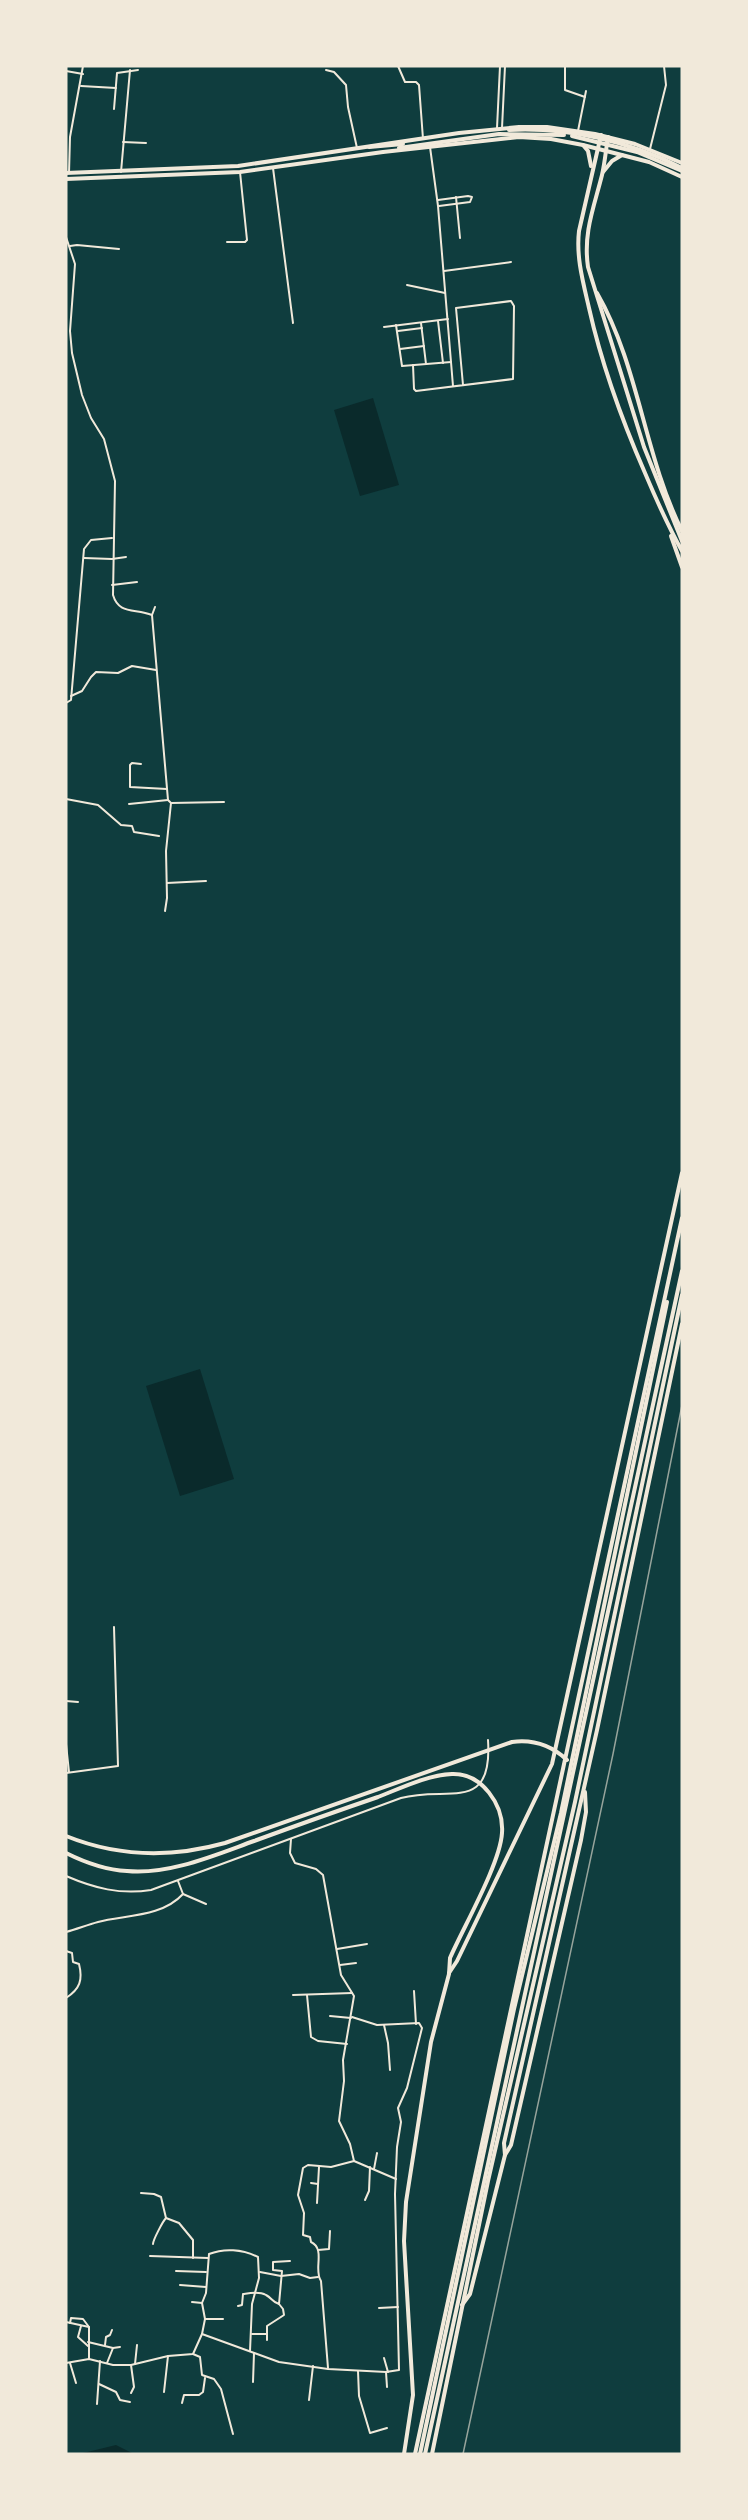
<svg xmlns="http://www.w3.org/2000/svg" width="748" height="2520" viewBox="0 0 748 2520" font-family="Signika,sans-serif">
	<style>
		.water { fill: #0a2a2b }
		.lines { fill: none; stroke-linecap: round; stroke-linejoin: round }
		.minor { stroke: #f1e9da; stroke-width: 2 }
		.primary { stroke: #f1e9da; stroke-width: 4 }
		.motorway { stroke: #f1e9da; stroke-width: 4 }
		.rail { stroke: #97a49c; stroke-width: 1.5 }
	</style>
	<rect width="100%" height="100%" fill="#0f3d3e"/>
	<g class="water">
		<polygon points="373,398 399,485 360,496 334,410"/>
		<polygon points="200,1369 234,1479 180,1496 146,1386"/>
		<polygon points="116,2445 134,2454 79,2454"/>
	</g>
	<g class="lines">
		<g class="minor">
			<polyline points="398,66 405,82 416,82 419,85 423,139"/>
			<polyline points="565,66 565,90 585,97"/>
			<polyline points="326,70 334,72 346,85 348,107 357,148"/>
			<polyline points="66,71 83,74"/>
			<polyline points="81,86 116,88"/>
			<polyline points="114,109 117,73 138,70"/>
			<polyline points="497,128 500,66"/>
			<polyline points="502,128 505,66"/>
			<polyline points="578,131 586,91"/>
			<polyline points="123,142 146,143"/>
			<polyline points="430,147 438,206 453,386"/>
			<polyline points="650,149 666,85 664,66"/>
			<polyline points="273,168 293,323"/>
			<polyline points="121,172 130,70"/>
			<polyline points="69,173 70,137 83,66"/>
			<polyline points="456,197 460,238"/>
			<polyline points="438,200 468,196 472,197 470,202 439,206"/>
			<path d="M 66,237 L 75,264 L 70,331 L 72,353 L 82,395 L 91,418 L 104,439 L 115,481 L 113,595 C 119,615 135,608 152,615"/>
			<polyline points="227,242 245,242 247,240 240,172"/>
			<polyline points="70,246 77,245 119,249"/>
			<polyline points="444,271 511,262"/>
			<polyline points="407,285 445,293"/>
			<polyline points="438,321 443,363"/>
			<polyline points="421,323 426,364"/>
			<polyline points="396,325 402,366 451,362"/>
			<polyline points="384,327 448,319"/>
			<polyline points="398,331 422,328"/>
			<polyline points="400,349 424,346"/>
			<polyline points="413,365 414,389 416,391 513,379 514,306 511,301 456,308 463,385"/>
			<polyline points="84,558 112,559 126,557"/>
			<polyline points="112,585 137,582"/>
			<polyline points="155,607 152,615 168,800 171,803 166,851 167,898 165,911"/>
			<polyline points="71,696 82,691 91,677 96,672 118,673 132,666 156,670"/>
			<polyline points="66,703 71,700 84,549 91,540 112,538"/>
			<polyline points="141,764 132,763 130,765 130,787 167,789"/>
			<polyline points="66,799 98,805 121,825 132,826 134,832 159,836"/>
			<polyline points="171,803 224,802"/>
			<polyline points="129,804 168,800"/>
			<polyline points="167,883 206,881"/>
			<polyline points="66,1701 78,1702"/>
			<polyline points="66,1744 69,1772"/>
			<polyline points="66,1773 118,1766 114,1627"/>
			<polyline points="291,1839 290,1853 295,1863 316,1869 323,1875 341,1975 354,1996 343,2060 344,2081 339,2121 350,2144 354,2161"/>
			<path d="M 66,1876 C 94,1888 120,1895 151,1890 L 401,1798 C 447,1785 493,1815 488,1740"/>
			<polyline points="183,1894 206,1904"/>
			<path d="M 66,1932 C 77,1929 87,1925 98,1922 C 126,1915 162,1917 183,1894 L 178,1881"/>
			<polyline points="337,1949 367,1944"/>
			<path d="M 66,1951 L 72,1953 L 73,1962 L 79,1964 C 83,1980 80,1989 66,1998"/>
			<polyline points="340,1965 356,1963"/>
			<polyline points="414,1991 416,2024"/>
			<polyline points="293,1995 352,1993"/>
			<polyline points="307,1995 311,2037 318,2041 347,2044"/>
			<polyline points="330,2016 351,2018"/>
			<polyline points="384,2025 388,2043 390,2070"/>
			<polyline points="374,2169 377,2153"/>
			<polyline points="311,2183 318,2184"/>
			<polyline points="141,2193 154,2194 161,2197 166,2218 179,2223 193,2240 193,2258"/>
			<polyline points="365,2200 369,2191 370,2167"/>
			<polyline points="317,2203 319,2167"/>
			<path d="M 153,2244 C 153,2240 163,2221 166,2218"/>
			<polyline points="318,2250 329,2249 330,2231"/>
			<polyline points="150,2256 208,2258"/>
			<polyline points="176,2271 206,2272"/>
			<polyline points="260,2272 281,2276 299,2274 310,2278 318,2277"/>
			<polyline points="180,2285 206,2287"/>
			<polyline points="192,2302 202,2303"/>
			<path d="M 238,2306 L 242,2305 L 243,2294 C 250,2293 259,2291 266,2295 C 272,2298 272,2302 279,2304 L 282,2271 L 273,2270 L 273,2262 L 290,2261"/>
			<polyline points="379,2308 398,2307"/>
			<polyline points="205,2319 223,2319"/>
			<polyline points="66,2322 89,2327"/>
			<polyline points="70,2323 71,2318 83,2319 89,2327 89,2359"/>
			<polyline points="81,2326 78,2337 88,2346"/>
			<polyline points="202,2334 279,2362 328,2369 386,2372 399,2370 395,2194 397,2147 401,2122 398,2108 407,2088 422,2028 419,2023 377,2025 352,2017"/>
			<polyline points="252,2334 267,2334"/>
			<polyline points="267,2340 267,2326 284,2315 283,2309 279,2304"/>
			<polyline points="88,2342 113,2348 107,2363"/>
			<polyline points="105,2345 106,2337 110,2335 112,2330"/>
			<polyline points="113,2348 120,2347"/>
			<polyline points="193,2354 200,2357 202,2375 214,2379 221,2389 233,2434"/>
			<polyline points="384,2358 388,2372"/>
			<path d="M 66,2363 L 89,2359 L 113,2365 L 131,2365 L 168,2356 L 193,2354 L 202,2334 L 205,2319 L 202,2303 L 206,2293 L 209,2254 C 224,2248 242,2249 258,2257 L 259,2278 L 252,2304 L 250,2351"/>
			<polyline points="70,2363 76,2383"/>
			<polyline points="135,2364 137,2345"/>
			<polyline points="131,2365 134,2387 131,2393"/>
			<path d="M 328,2368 L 321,2281 C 313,2270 326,2249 311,2242 L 310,2237 L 303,2235 L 304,2213 L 298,2195 L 303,2168 L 308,2165 L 331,2167 L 354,2161 L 396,2179"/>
			<polyline points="358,2371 359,2396 370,2433 387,2428"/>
			<polyline points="386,2372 387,2387"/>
			<polyline points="253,2382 254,2353"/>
			<polyline points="99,2384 116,2392 120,2400 130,2402"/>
			<polyline points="164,2392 168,2356"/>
			<polyline points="309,2400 313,2366"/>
			<polyline points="182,2403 184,2395 199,2395 203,2392 205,2378"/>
			<polyline points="97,2404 100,2361"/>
		</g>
		<g class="primary">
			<path d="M 509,130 C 568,127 629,141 682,168"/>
			<polyline points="572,136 637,152 682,171"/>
			<polyline points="369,147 403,144"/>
			<polyline points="399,148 499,134 564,135"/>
			<polyline points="66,173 238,166 459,133 519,127 547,127 595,134 635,144 682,163"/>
			<polyline points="66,179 240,172 383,152 519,137 551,139 583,145 649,162 682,177"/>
		</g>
		<g class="motorway">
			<path d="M 601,135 L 579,231 C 576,257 583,282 589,308 C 602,366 621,418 645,473 C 656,499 668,526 682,551"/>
			<path d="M 608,137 C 606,149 605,162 602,175 C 594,207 583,233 588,267 L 644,447 L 682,541"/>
			<polyline points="583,145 588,151 591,166"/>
			<polyline points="603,172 612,161 622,155"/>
			<path d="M 597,293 C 639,366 644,455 682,531"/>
			<polyline points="671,536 682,567"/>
			<path d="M 66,1836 C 118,1857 171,1858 225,1843 L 512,1742 C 534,1739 551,1745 567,1760"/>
			<path d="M 66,1853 C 84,1862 106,1870 127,1871 C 169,1875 215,1855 254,1841 C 295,1826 337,1811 378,1797 C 401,1788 427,1775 452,1774 C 482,1773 504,1805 502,1833 C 500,1864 464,1926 450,1958 L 449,1974 L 431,2042 L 406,2202 L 404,2241 L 413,2395 L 404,2454"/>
			<polyline points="449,1973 457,1961 552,1764 682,1173"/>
			<polyline points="505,2155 511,2145 581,1840 586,1812 585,1792"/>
			<polyline points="462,2305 470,2294 505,2155 504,2143 597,1730 682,1324"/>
			<polyline points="415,2454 682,1218"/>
			<polyline points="420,2454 514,2009 561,1813 667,1302"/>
			<path d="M 425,2454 C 511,2060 598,1666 682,1271"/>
			<polyline points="432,2454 488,2181 575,1802 682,1295"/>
		</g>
		<polyline class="rail" points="463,2454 613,1754 682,1405"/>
	</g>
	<rect width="748" height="2520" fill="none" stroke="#f1e9da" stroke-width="135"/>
</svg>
